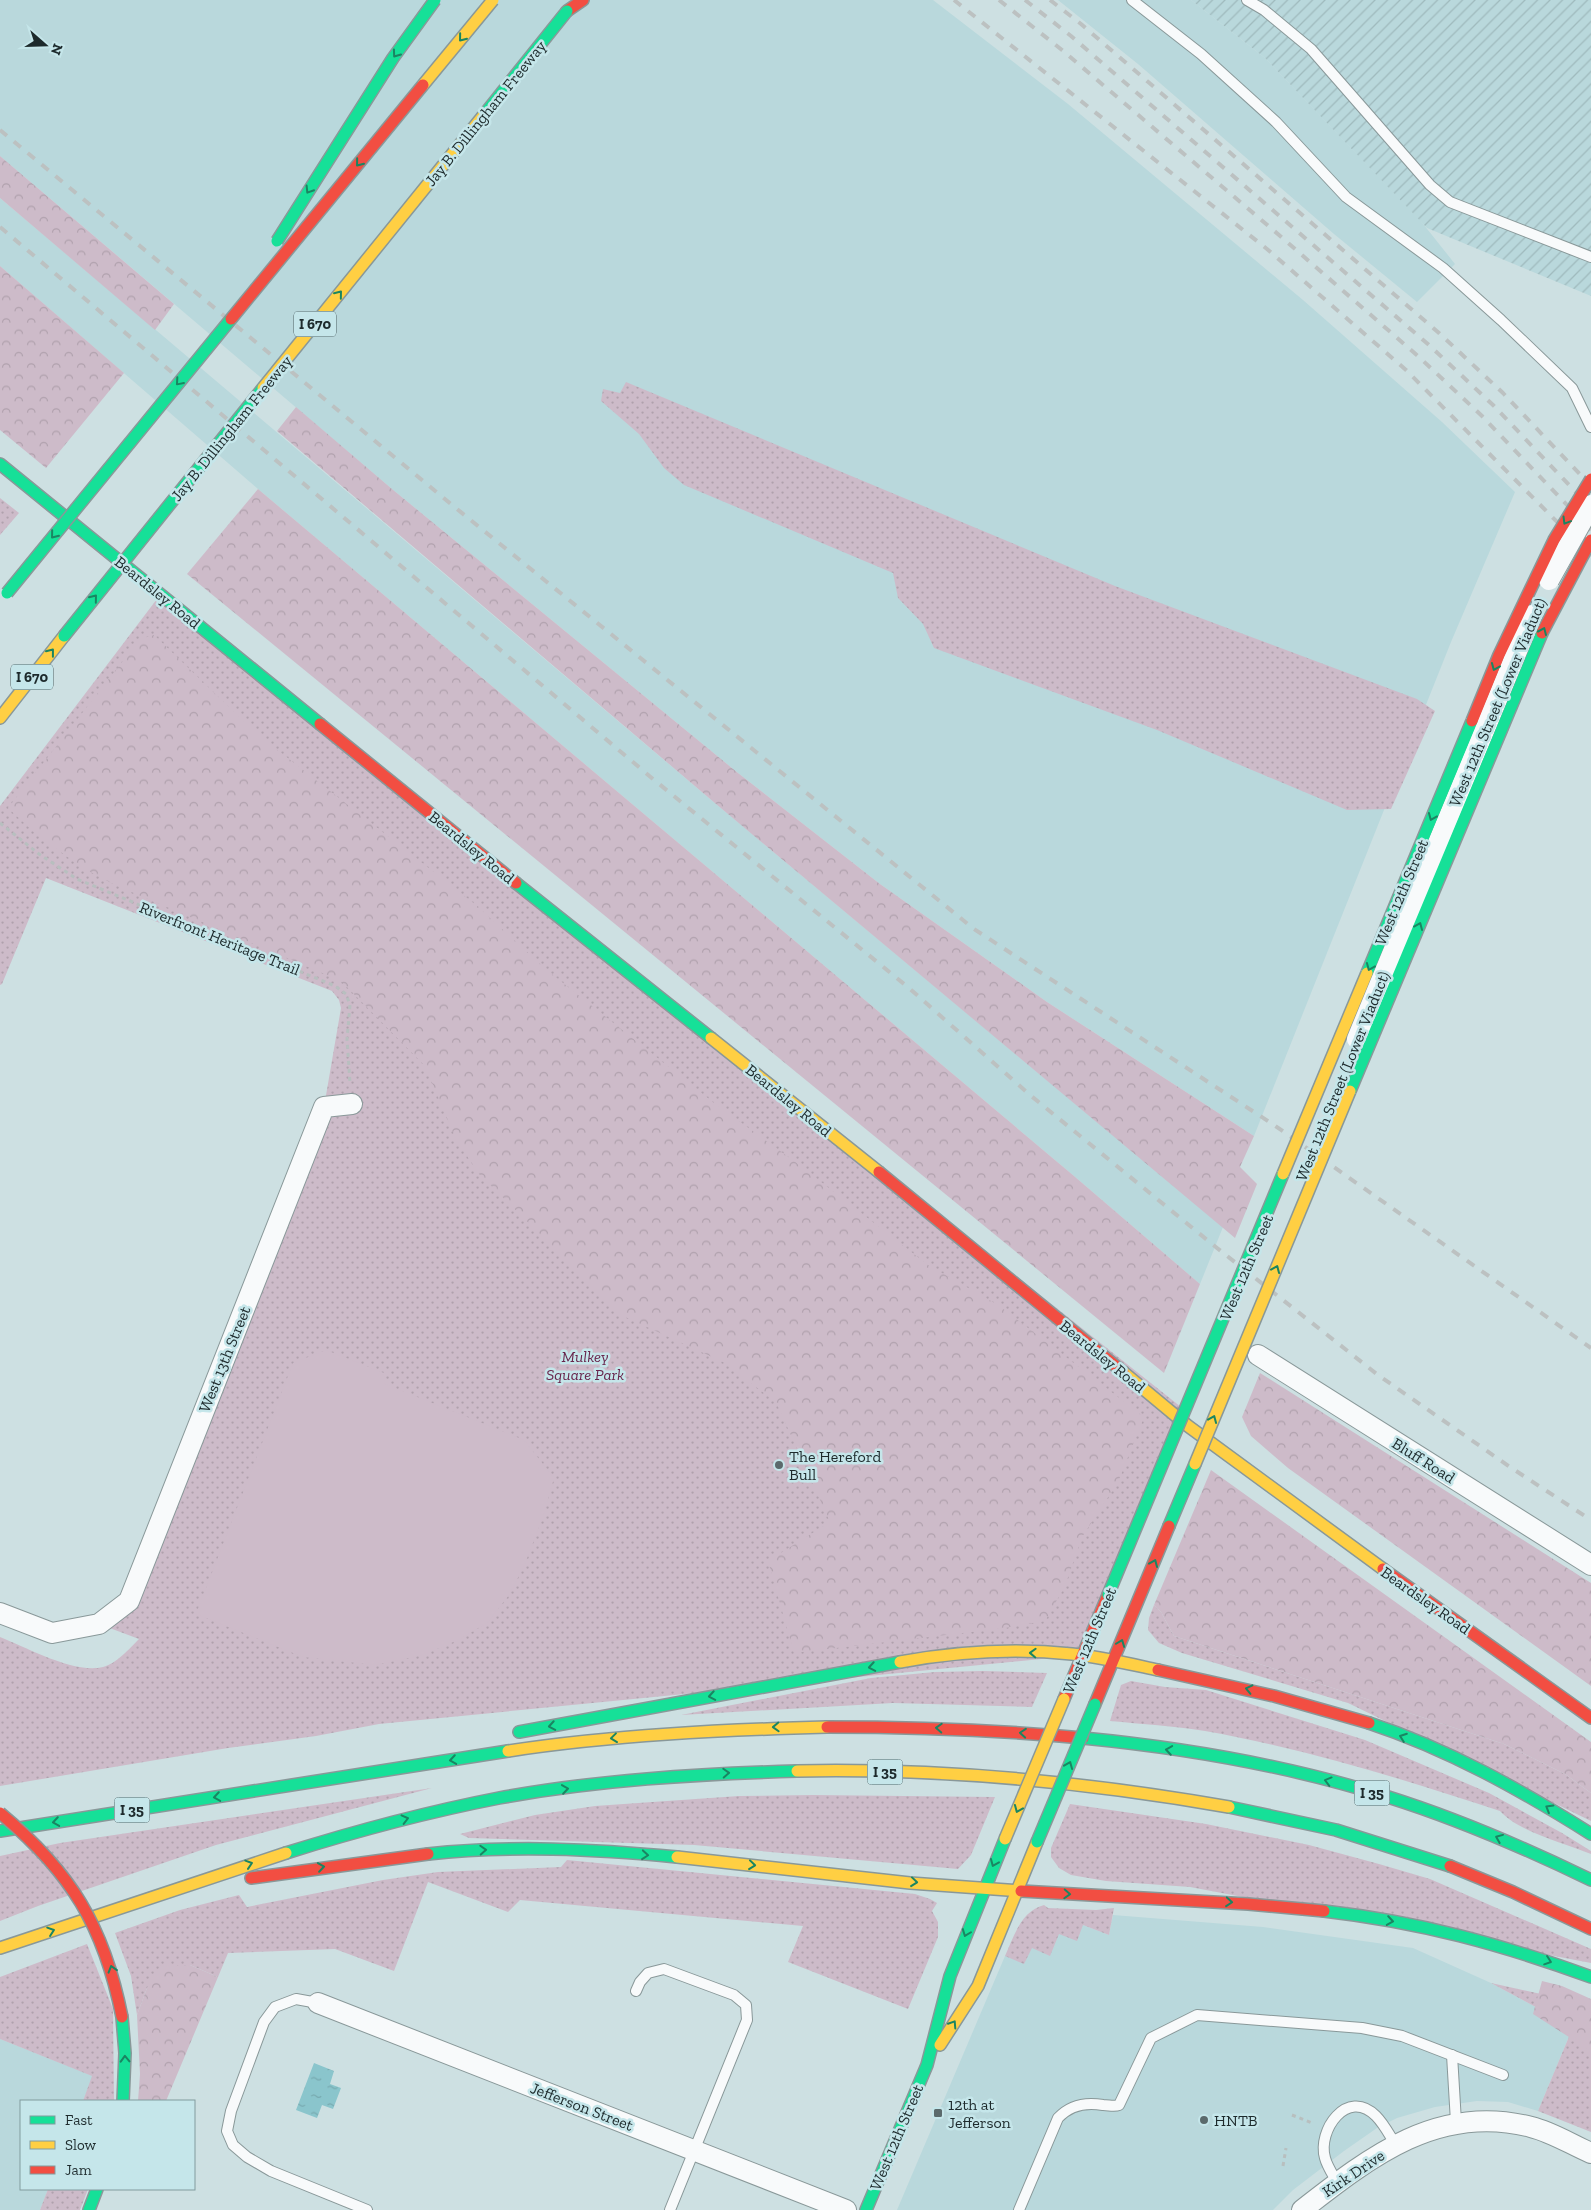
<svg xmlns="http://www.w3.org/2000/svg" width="1591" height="2210" viewBox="0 0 1591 2210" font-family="'Zilla Slab',serif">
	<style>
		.built { fill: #b9d8dc }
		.industrial { fill: url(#industrial-furrows) }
		.grass { fill: url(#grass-dots) }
		.forest { fill: url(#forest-crowns) }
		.pitch { fill: #cdbbc9 }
		.water { fill: url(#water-ripples) }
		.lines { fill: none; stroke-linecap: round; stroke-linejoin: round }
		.lane-casing { stroke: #899899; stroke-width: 12 }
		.street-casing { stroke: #899899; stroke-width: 22 }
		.fast-casing { stroke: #899899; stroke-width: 14 }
		.slow-casing { stroke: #899899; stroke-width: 14 }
		.jam-casing { stroke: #899899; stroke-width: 14 }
		.path { stroke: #b8bfbf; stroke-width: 3; stroke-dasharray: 4 4; stroke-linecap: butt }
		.lane { stroke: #f8fafb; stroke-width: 10 }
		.street { stroke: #f8fafb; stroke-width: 20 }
		.fast { stroke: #16e098; stroke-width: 11 }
		.slow { stroke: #ffcf43; stroke-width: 11 }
		.jam { stroke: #f24e42; stroke-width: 11 }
		.rail { stroke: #bcc1c1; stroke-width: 4; stroke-dasharray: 9 9; stroke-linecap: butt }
		.street-bridge-casing { stroke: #899899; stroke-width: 22; stroke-linecap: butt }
		.fast-bridge-casing { stroke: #899899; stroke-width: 14; stroke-linecap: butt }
		.slow-bridge-casing { stroke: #899899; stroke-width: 14; stroke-linecap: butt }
		.jam-bridge-casing { stroke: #899899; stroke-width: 14; stroke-linecap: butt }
		.street-bridge { stroke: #f8fafb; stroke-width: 20 }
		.fast-bridge { stroke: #16e098; stroke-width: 11 }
		.slow-bridge { stroke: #ffcf43; stroke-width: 11 }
		.jam-bridge { stroke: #f24e42; stroke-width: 11 }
		.oneway { stroke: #1a8562 }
		.poi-dot { fill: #5b6a6c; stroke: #c5e6ea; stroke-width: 2 }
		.labels { text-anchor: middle; stroke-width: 5; stroke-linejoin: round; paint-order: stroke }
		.shield { fill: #c5e6ea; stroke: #4f6265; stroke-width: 1 }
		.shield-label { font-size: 15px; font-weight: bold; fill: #1d2a2c }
		.street-label { font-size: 16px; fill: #1d2a2c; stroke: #c5e6ea }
		.park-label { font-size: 16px; font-style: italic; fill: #68254c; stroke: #c5e6ea }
		.poi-label { font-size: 16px; fill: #1d2a2c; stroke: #c5e6ea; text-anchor: start }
	</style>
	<defs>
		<pattern id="industrial-furrows" width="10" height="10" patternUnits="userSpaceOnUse" patternTransform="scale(1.25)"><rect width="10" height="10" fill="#b9d8dc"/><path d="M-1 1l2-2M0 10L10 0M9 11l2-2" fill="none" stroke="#9fbabd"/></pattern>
		<pattern id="grass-dots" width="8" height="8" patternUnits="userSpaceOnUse" patternTransform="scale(1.25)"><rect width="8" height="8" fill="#cdbbc9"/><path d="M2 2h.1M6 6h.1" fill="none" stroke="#b0a1ad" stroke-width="1.8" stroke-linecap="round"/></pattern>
		<pattern id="forest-crowns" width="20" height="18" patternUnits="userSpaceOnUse" patternTransform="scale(1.25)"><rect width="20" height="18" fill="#cdbbc9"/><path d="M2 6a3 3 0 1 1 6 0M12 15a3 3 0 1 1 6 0" fill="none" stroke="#b0a1ad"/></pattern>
		<pattern id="water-ripples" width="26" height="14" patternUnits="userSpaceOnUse" patternTransform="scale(1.25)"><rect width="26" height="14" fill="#8ac5cc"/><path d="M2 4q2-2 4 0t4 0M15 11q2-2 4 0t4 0" fill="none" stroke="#77a9af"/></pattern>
	</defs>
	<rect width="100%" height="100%" fill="#cde0e2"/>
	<g class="built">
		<polygon points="0,0 933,0 1068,104 1303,300 1442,422 1515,492 1451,642 1254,1136 1047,1002 880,884 738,773 392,489 0,156"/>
		<polygon points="1058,0 1191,0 1265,58 1420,220 1455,264 1417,302 1334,234 1138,64"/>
		<polygon points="0,198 716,804 1223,1227 1200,1284 1074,1176 258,489 0,266"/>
		<polygon points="1113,1915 1263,1927 1413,1948 1491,1983 1573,2027 1538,2111 1508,2102 1477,2101 1435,2107 1397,2118 1377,2128 1344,2151 1293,2190 1273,2210 897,2210 1005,1956 1031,1948 1059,1934 1083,1925 1109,1935"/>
		<polygon points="0,2039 93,2076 83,2101 21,2101 21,2189 48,2189 40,2210 0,2210"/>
	</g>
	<polygon class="industrial" points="1191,0 1591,0 1591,296 1427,228 1265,58"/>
	<g class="grass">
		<polygon points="626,382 1115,586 1417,699 1435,711 1391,809 1347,810 1157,730 934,648 923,624 898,598 893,573 684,485 664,468 639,434 601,401 603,389 620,393"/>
		<polygon points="0,498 19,513 0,535"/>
		<path d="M 160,595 L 1186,1411 L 1082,1655 L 379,1724 L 316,1736 L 228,1748 L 0,1786 L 0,1637 C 28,1648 74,1674 103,1667 C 116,1664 130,1648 139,1639 L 99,1624 L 129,1600 L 324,1107 L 341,1008 L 339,1000 L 332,991 L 46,878 L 2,984 L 0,985 L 0,806 Z"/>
		<polygon points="1154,1605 1161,1612 1174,1636 1504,1744 1565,1774 1591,1793 1591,1821 1348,1703 1182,1653 1159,1643 1148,1630 1149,1618"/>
		<polygon points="983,1671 1047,1673 1032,1707 893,1703 681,1715 871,1678 935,1672"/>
		<path d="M 1131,1681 L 1165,1687 L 1206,1690 L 1365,1740 L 1489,1793 L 1562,1833 L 1591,1851 L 1591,1854 C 1564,1843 1519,1832 1500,1811 C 1403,1779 1306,1749 1205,1731 C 1174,1726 1142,1724 1110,1721 L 1121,1685 Z"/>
		<polygon points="432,1788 216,1845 38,1906 0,1921 0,1856 60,1843"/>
		<polygon points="813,1795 995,1797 971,1855 958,1869 694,1845 469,1838 460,1834 535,1815 595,1806 739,1796"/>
		<polygon points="1070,1804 1206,1824 1309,1845 1379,1864 1430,1879 1591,1949 1591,1963 1190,1887 1106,1881 1071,1875 1059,1868 1051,1857 1051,1848"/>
		<polygon points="567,1860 915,1894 930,1899 937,1903 932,1911 938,1922 938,1937 908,2009 788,1962 803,1926 520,1900 508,1912 428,1882 394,1971 335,1949 228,1953 218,1977 190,1965 147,1988 137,2015 131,1976 115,1933 180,1910 239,1895 247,1907 383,1880 438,1872 561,1867"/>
		<path d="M 1044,1905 L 1048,1908 L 1096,1910 L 1114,1908 L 1109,1935 L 1083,1925 L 1077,1941 L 1059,1934 L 1050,1956 L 1032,1948 L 1024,1964 L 1005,1956 C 1014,1936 1021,1911 1044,1905 Z"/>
		<polygon points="87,1944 113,2009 114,2101 83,2101 92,2076 0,2039 0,1977"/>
		<polygon points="1491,1983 1591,2005 1591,2132 1538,2111 1573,2027"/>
		<polygon points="48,2189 88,2189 80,2210 40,2210"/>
	</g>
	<g class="forest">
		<polygon points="0,156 174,304 155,330 0,198"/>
		<polygon points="0,266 124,373 46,468 0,430"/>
		<polygon points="296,407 392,489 738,773 880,884 1047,1002 1254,1136 1240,1167 1257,1184 1235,1238 716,804 277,431"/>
		<polygon points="258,489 1074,1176 1200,1284 1164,1373 187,574"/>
		<polygon points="154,635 257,734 476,905 548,971 714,1103 794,1161 928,1265 998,1305 1144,1417 1118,1482 1082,1537 1065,1586 1045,1621 1005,1628 794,1653 768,1561 830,1522 776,1402 723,1362 623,1316 478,1173 455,1137 425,1066 341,981 115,885 81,867 34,832 8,808 140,639"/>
		<polygon points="1260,1373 1591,1583 1591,1686 1288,1468 1251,1436 1242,1417"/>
		<polygon points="1211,1470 1591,1742 1591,1793 1565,1774 1504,1744 1174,1636 1161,1612 1154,1605"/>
		<polygon points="161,1965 190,1965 218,1977 166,2101 138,2101 140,2074 137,2015 147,1988"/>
		<polygon points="1542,1981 1562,1986 1591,1999 1591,2058 1586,2048 1533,2014"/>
	</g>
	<polygon class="pitch" points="326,1350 384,1373 385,1384 524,1440 554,1478 543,1517 524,1566 509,1595 487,1623 458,1640 423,1655 375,1665 303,1657 196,1614 293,1363"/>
	<polygon class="water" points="314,2063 334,2071 330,2084 341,2088 333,2109 322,2105 317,2118 296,2110"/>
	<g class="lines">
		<g class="lane-casing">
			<g id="lane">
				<polyline points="1132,0 1201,54 1276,122 1346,197 1443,268 1501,320 1572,388 1591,427"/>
				<polyline points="1247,0 1264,10 1311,49 1430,185 1450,202 1591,257"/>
				<polyline points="636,1991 640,1982 648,1973 664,1969 734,1995 746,2005 747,2020 670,2210"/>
				<polyline points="318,2003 296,1999 275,2007 264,2022 231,2111 227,2131 233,2145 247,2157 271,2171 367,2210"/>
				<polyline points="1452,2055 1456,2122"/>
				<path d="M 1337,2182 C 1333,2175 1327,2166 1325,2158 C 1317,2131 1347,2087 1376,2116 C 1384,2124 1390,2136 1396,2145"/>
				<path d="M 1019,2210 L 1058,2118 C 1070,2105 1086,2102 1103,2105 C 1109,2105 1114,2107 1119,2105 L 1151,2038 L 1197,2015 L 1362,2028 L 1402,2036 L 1503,2075"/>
			</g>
		</g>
		<g class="street-casing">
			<g id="street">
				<polyline points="1258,1355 1591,1565"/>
				<polyline points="0,1613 52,1633 99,1624 129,1601 324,1107 352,1104"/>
				<polyline points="318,2003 846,2210"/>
				<path d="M 1302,2210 C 1371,2156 1439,2103 1531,2127 C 1552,2132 1572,2145 1591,2153"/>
			</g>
		</g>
		<g class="fast-casing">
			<g id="fast">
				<polyline points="0,464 320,724"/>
				<polyline points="516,883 711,1038"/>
				<polyline points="1169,1526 1195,1464"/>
				<path d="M 1369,1723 C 1448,1749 1521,1790 1591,1834"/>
				<polyline points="519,1732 900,1662"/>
				<path d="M 1083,1738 C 1186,1748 1290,1766 1388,1797 C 1458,1819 1525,1848 1591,1880"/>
				<polyline points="1229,1807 1336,1830 1450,1866"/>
				<polyline points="0,1831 508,1751"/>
				<path d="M 286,1853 C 356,1831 427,1812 499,1798 C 597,1780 697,1774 797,1771"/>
				<path d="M 428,1854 C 511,1845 594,1849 677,1857"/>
				<path d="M 1324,1911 C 1420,1922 1501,1944 1591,1977"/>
				<polyline points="122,2017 125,2053 123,2101"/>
				<polyline points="89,2210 97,2189"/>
				<polyline points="866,2210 927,2065 950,1976 1005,1839"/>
			</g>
		</g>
		<g class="slow-casing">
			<g id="slow">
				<polyline points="0,718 64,636"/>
				<polyline points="711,1038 879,1172"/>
				<polyline points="1123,1372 1188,1426 1383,1569"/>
				<path d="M 900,1662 C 955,1652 1016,1648 1072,1654 C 1101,1657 1130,1664 1158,1670"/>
				<path d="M 508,1751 C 613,1735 721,1730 827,1727"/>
				<path d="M 797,1771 C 941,1768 1087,1782 1229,1807"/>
				<polyline points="677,1857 910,1883 1021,1891"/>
				<polyline points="0,1948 286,1853"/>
				<polyline points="940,2045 978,1986 1037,1842"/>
			</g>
		</g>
		<g class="jam-casing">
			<g id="jam">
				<polyline points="567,11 583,0"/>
				<polyline points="320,724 516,883"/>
				<polyline points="879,1172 1123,1372"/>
				<polyline points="1383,1569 1591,1718"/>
				<polyline points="1158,1670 1274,1696 1369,1723"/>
				<polyline points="1064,1699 1108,1595"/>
				<polyline points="1095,1704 1169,1526"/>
				<path d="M 827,1727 C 913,1727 998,1730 1083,1738"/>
				<polyline points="1450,1866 1513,1892 1591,1929"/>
				<polyline points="251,1878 428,1854"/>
				<polyline points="1021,1891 1248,1904 1324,1911"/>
			</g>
		</g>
		<g class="path">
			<polyline points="0,823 39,854 77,879 335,986 346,994 350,1005 347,1039 350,1083"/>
			<polyline points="1292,2115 1312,2123"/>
			<polyline points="1283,2166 1286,2148"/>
		</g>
		<use href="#lane" class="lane"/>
		<use href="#street" class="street"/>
		<use href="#fast" class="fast"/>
		<use href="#slow" class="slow"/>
		<use href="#jam" class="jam"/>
		<g class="rail">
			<polyline points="954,0 1267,249 1406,370 1591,556"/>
			<polyline points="999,0 1062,50 1279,235 1419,357 1482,416 1591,530"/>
			<polyline points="1025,0 1071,36 1429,345 1493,405 1591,508"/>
			<polyline points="1050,0 1081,24 1439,333 1503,393 1591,486"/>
			<polyline points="0,130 457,509 974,929 1274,1125 1591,1348"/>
			<polyline points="0,227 653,779 909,988 1030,1095 1217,1248 1378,1375 1510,1467 1591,1520"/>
		</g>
		<g class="street-bridge-casing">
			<g id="street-bridge">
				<polyline points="1549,580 1591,505"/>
				<polyline points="1357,1039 1532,615"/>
			</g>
		</g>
		<g class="fast-bridge-casing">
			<g id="fast-bridge">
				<polyline points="483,116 567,11"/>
				<polyline points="277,241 393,58 435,0"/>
				<polyline points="7,593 231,319"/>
				<polyline points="64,636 263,388"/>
				<polyline points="1367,973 1472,721"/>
				<polyline points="1350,1091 1542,633"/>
				<polyline points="1108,1595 1283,1174"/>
				<polyline points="1037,1842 1095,1704"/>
			</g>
		</g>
		<g class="slow-bridge-casing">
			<g id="slow-bridge">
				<polyline points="423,85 493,0"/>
				<polyline points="263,388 483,116"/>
				<polyline points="1283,1174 1367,973"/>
				<polyline points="1195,1464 1350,1091"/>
				<polyline points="1005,1839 1064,1699"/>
			</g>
		</g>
		<g class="jam-bridge-casing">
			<g id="jam-bridge">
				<polyline points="231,319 423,85"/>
				<polyline points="1542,633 1591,540"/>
				<polyline points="1472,721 1499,655 1554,540 1591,479"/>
				<path d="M 0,1813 C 71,1872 104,1926 122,2017"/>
			</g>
		</g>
		<use href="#street-bridge" class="street-bridge"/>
		<use href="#fast-bridge" class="fast-bridge"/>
		<use href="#slow-bridge" class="slow-bridge"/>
		<use href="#jam-bridge" class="jam-bridge"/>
	</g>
	<defs><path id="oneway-chevron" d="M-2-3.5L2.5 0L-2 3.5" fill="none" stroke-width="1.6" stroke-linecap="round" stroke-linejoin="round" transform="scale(1.25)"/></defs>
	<g class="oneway">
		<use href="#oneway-chevron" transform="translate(462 38) rotate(129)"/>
		<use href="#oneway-chevron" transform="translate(396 54) rotate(126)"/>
		<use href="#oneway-chevron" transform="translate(359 163) rotate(129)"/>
		<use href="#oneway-chevron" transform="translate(309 190) rotate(122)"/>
		<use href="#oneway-chevron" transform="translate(339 294) rotate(-51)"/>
		<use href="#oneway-chevron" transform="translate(179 382) rotate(131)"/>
		<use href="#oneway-chevron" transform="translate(1566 521) rotate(121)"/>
		<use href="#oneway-chevron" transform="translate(54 535) rotate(129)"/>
		<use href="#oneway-chevron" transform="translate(94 598) rotate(-51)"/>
		<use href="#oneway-chevron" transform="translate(1543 631) rotate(-66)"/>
		<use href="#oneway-chevron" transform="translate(51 652) rotate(-52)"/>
		<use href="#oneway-chevron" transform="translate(1495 667) rotate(113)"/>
		<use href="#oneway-chevron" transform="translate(1432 817) rotate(113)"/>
		<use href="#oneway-chevron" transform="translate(1419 926) rotate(-67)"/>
		<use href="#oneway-chevron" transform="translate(1370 967) rotate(113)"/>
		<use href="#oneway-chevron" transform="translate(1276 1269) rotate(-67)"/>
		<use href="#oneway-chevron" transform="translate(1213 1419) rotate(-67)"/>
		<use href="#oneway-chevron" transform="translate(1154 1563) rotate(-67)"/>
		<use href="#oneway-chevron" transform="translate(1121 1643) rotate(-69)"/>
		<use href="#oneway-chevron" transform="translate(1033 1653) rotate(-178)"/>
		<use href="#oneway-chevron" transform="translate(872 1667) rotate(170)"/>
		<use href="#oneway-chevron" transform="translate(1249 1689) rotate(-167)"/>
		<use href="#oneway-chevron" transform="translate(712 1696) rotate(170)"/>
		<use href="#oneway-chevron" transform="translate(552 1726) rotate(170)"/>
		<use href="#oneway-chevron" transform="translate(776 1727) rotate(178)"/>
		<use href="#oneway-chevron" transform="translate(939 1728) rotate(-177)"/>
		<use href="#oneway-chevron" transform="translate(1023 1733) rotate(-175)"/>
		<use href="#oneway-chevron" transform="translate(1403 1737) rotate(-160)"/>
		<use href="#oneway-chevron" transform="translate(614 1738) rotate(173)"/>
		<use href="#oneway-chevron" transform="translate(1169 1750) rotate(-171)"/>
		<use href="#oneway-chevron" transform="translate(453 1760) rotate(171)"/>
		<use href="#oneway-chevron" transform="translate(1069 1765) rotate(-68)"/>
		<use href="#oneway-chevron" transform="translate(726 1773) rotate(-3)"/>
		<use href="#oneway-chevron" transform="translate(1328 1781) rotate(-165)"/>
		<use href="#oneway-chevron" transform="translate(565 1789) rotate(-8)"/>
		<use href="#oneway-chevron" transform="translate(217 1797) rotate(171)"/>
		<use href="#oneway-chevron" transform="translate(1549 1808) rotate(-149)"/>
		<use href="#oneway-chevron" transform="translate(1018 1809) rotate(113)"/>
		<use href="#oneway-chevron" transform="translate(405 1819) rotate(-14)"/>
		<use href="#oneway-chevron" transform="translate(56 1822) rotate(171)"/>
		<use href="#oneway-chevron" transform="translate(1499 1838) rotate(-158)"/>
		<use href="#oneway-chevron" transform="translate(483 1850) rotate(-3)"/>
		<use href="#oneway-chevron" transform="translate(645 1855) rotate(5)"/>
		<use href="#oneway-chevron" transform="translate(994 1863) rotate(113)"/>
		<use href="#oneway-chevron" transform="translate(249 1864) rotate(-18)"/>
		<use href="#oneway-chevron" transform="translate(752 1865) rotate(6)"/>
		<use href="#oneway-chevron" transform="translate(321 1867) rotate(-8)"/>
		<use href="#oneway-chevron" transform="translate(914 1882) rotate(6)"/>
		<use href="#oneway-chevron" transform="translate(1067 1894) rotate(3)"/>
		<use href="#oneway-chevron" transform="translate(1229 1902) rotate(5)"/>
		<use href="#oneway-chevron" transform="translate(1390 1921) rotate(9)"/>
		<use href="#oneway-chevron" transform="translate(51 1931) rotate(-19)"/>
		<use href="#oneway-chevron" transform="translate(966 1933) rotate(111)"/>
		<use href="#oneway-chevron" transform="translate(1548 1961) rotate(19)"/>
		<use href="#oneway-chevron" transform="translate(112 1969) rotate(-107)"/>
		<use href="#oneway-chevron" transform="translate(953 2024) rotate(-57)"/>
		<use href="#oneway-chevron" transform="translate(125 2059) rotate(-92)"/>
	</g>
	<g class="poi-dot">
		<circle cx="779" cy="1465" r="5"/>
		<rect x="933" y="2108" width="10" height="10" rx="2.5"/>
		<circle cx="1204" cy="2120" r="5"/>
	</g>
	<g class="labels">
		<g class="shield">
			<rect x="294" y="311.5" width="42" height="25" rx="4"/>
			<rect x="11" y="664.5" width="42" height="25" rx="4"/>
			<rect x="867.5" y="1759.5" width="35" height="25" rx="4"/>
			<rect x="1354.5" y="1780.5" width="35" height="25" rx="4"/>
			<rect x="114.5" y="1797.5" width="35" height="25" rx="4"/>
		</g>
		<g class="shield-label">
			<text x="315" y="329">I 670</text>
			<text x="32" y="682">I 670</text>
			<text x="885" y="1777">I 35</text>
			<text x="1372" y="1798">I 35</text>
			<text x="132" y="1815">I 35</text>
		</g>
		<g class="street-label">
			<text transform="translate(485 113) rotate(-51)" y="6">Jay B. Dillingham Freeway</text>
			<text transform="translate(231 428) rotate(-51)" y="6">Jay B. Dillingham Freeway</text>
			<text transform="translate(158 592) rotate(39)" y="6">Beardsley Road</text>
			<text transform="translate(1497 702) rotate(-67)" y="6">West 12th Street (Lower Viaduct)</text>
			<text transform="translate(472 847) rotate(39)" y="6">Beardsley Road</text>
			<text transform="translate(1401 892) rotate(-67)" y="6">West 12th Street</text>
			<text transform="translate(220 938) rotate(22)" y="6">Riverfront Heritage Trail</text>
			<text transform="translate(1342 1076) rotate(-68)" y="6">West 12th Street (Lower Viaduct)</text>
			<text transform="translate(789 1100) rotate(39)" y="6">Beardsley Road</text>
			<text transform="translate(1246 1267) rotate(-67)" y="6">West 12th Street</text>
			<text transform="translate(1103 1356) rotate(39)" y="6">Beardsley Road</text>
			<text transform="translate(224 1359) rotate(-68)" y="6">West 13th Street</text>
			<text transform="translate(1424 1460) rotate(32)" y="6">Bluff Road</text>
			<text transform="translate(1426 1600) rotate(35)" y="6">Beardsley Road</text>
			<text transform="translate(1089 1640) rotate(-67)" y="6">West 12th Street</text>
			<text transform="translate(582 2106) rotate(21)" y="6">Jefferson Street</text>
			<text transform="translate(896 2137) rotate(-67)" y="6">West 12th Street</text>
			<text transform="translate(1353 2173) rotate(-34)" y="6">Kirk Drive</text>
		</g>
		<g class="park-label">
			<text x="585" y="1362">Mulkey<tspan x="585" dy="18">Square Park</tspan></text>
		</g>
		<g class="poi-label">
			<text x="789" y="1462">The Hereford<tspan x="789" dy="18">Bull</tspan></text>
			<text x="948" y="2110">12th at<tspan x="948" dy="18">Jefferson</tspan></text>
			<text x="1214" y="2126">HNTB</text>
		</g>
	</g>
	<rect x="20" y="2100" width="175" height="90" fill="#c5e6ea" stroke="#829b9e"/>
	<rect x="30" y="2116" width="25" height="8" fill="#16e098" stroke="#829b9e"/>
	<text x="65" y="2125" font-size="15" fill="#1d2a2c">Fast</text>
	<rect x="30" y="2141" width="25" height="8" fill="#ffcf43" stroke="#829b9e"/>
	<text x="65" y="2150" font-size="15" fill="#1d2a2c">Slow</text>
	<rect x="30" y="2166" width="25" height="8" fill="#f24e42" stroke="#829b9e"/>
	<text x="65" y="2175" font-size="15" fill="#1d2a2c">Jam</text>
	<g transform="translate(45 45) rotate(110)" stroke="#c5e6ea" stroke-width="4" paint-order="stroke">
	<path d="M0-4L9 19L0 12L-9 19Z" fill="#1d2a2c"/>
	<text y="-8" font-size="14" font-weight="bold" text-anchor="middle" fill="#1d2a2c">N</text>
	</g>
</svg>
